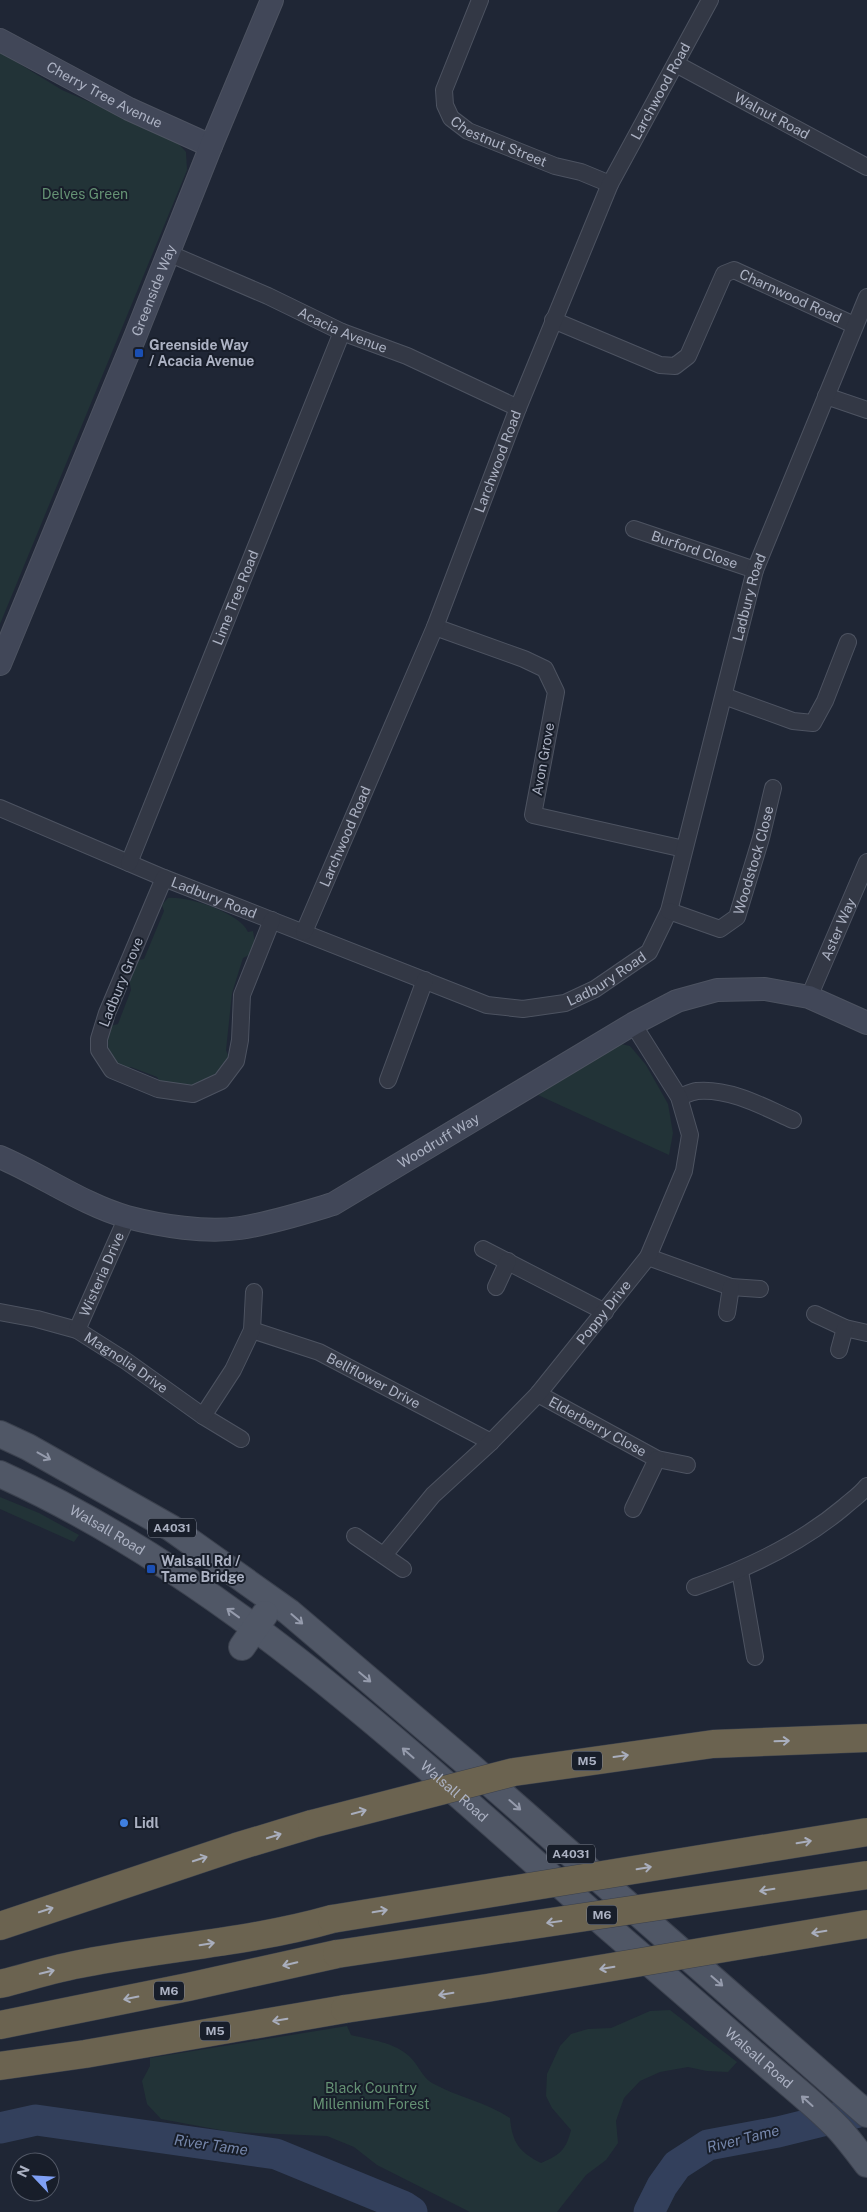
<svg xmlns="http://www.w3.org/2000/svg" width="867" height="2212" viewBox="0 0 867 2212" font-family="'Public Sans',sans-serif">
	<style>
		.green { fill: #223337 }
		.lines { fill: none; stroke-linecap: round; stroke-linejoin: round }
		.river { stroke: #33405c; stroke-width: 31 }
		.street-casing { stroke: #4d5361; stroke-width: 18 }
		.secondary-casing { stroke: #4d5361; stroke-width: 24 }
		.primary-casing { stroke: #3c424f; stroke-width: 28 }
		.highway-casing { stroke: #3a404d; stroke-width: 29 }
		.street { stroke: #333845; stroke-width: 16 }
		.secondary { stroke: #414758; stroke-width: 22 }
		.primary { stroke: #505766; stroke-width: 26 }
		.highway { stroke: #6b6350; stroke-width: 28 }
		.highway-bridge-casing { stroke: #3a404d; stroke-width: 29; stroke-linecap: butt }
		.highway-bridge { stroke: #6b6350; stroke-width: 28 }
		.oneway { stroke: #959bac }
		.oneway2 { stroke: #a9aebd }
		.transit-dot { fill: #1a4fb4; stroke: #181e2a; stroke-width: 2 }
		.shop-dot { fill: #3f7fe0; stroke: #181e2a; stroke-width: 2 }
		.labels { text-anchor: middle; stroke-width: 4; stroke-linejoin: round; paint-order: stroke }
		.shield { fill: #181e2a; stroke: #808695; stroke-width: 1 }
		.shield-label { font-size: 12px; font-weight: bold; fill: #acb2c3 }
		.street-label { font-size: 14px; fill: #acb2c3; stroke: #181e2a }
		.park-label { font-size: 14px; fill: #659274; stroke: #181e2a }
		.poi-label { font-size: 14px; font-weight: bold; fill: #acb2c3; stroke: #181e2a; text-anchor: start }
		.water-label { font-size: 15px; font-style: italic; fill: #7586aa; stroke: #181e2a }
	</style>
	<rect width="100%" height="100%" fill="#1f2635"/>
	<g class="green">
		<polygon points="0,52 62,90 173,138 186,152 187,170 0,624"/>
		<path d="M 168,898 C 188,896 240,913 248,932 L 253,931 L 255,944 L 251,954 L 243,958 L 232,993 L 226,1050 L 229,1058 C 220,1071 204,1087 187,1087 C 178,1087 168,1083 160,1082 L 157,1077 L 131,1067 L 124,1070 C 107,1062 106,1043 110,1026 L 118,1024 L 131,990 L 129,979 L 138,960 L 144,959 L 164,911 L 162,905 Z"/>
		<polygon points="621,1044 630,1046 646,1065 668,1104 673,1133 669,1155 538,1095"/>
		<polygon points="0,1497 39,1513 79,1535 74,1542 0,1509"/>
		<path d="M 670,2010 L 737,2062 L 728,2072 L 707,2071 L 688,2067 L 660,2072 L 640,2081 L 624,2098 L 616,2121 L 618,2143 L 606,2160 L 586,2175 L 557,2212 L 470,2212 L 377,2165 L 354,2147 L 327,2136 L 231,2132 L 161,2119 L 147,2104 L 142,2081 L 150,2066 L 150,2058 L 347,2026 L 351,2035 C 372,2040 393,2042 409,2056 C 418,2064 422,2077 432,2083 C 457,2097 486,2102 510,2118 C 512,2142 519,2152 541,2163 C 560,2155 566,2150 571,2130 L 552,2108 L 546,2096 L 547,2074 L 560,2046 L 571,2034 L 588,2029 L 611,2028 L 650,2011 Z"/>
	</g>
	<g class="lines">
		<g class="river">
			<polyline points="0,2128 36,2120 276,2154 403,2206 412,2212"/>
			<polyline points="649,2212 662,2186 677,2165 708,2145 778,2132 867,2110"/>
		</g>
		<g class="street-casing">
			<g id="street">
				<path id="s1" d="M 480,0 L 444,90 L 445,105 L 451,118 L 468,131 L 555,166 L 581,172 L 610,184"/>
				<path id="s2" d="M 676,64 L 867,167"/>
				<path id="s3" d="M 168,253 L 268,296 L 342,332 L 407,356 L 518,408"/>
				<path id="s4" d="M 553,320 L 660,365 L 675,366 L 688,356 L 724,274 L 734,270 L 854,325"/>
				<polyline points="826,396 867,410"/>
				<path id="s5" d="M 634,529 L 755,570"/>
				<polyline points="435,627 524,659 545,669 556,692 533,815 684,849"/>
				<polyline points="724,696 793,721 813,723 825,701 848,642"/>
				<path id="s6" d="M 0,808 L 164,878 L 487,1005 L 523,1009 L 565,1003 L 595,989 L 649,952 L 669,911 L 755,570 L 867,297"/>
				<path id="s7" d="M 129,863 L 342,332"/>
				<polyline points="164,878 107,1013 99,1039 99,1050 112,1070 158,1089 193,1094 221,1081 236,1061 240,1040 242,995 272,920"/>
				<path id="s8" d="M 669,911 L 720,929 L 737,917 L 761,838 L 773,788"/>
				<path id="s9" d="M 304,932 L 435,627 L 518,408 L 610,184 L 710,0"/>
				<path id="s10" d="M 809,997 L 867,862"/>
				<polyline points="388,1080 425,980"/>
				<path d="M 679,1097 C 685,1095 691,1092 697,1091 C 730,1088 764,1107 793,1120"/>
				<polyline points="483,1249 605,1312"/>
				<polyline points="648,1257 731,1287 760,1289"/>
				<polyline points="496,1287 508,1261"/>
				<path id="s11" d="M 0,1312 L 37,1319 L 77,1330 L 126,1361 L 203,1416 L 241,1439"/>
				<polyline points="727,1313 731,1287"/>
				<polyline points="815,1314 845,1328 867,1333"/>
				<path id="s12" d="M 77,1330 L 127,1217"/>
				<path id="s13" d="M 252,1330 L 319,1352 L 491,1442"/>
				<polyline points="839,1350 845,1328"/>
				<path id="s14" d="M 538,1394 L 657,1459 L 687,1465"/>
				<polyline points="203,1416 233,1370 252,1330 254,1292"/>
				<polyline points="633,1509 657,1459"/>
				<polyline points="355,1536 403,1569"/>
				<path id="s15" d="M 384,1555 L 433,1495 L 491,1442 L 538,1394 L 648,1257 L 684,1171 L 690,1135 L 679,1097 L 633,1024"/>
				<polyline points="740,1571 755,1657"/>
				<path d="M 695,1587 C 749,1568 800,1544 844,1507 C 852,1500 861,1494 867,1486"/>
			</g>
		</g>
		<g class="secondary-casing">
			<g id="secondary">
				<path id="s16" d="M 0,40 L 129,109 L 211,146"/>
				<path id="s17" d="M 0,664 L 135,337 L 211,146 L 272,0"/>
				<path id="s18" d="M 0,1157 C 42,1175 84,1205 127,1217 C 161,1226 206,1233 240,1228 C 272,1223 303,1213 333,1204 L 633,1024 L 677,1001 L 717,990 L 765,989 L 809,997 L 867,1023"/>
			</g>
		</g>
		<g class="primary-casing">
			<g id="primary">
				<polyline points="0,1434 28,1447 171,1528 289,1612 469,1765 867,2114"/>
				<path id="s19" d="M 0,1474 C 231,1578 427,1769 616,1934 C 661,1973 706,2012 751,2051 C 780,2077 812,2101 839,2129 C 849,2140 858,2152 867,2164"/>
				<polyline points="242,1647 265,1614"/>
			</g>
		</g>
		<g class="highway-casing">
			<g id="highway">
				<polyline points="0,1926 236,1847 312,1824"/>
				<path d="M 0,1984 C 28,1977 56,1968 85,1963 C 167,1947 251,1942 332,1919"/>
				<polyline points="0,2025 188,1987 337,1954"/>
				<polyline points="0,2066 85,2054 345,2009"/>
			</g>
		</g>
		<use href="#street" class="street"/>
		<use href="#secondary" class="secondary"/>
		<use href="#primary" class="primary"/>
		<use href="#highway" class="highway"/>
		<g class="highway-bridge-casing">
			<g id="highway-bridge">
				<polyline points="312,1824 514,1772 713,1744 867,1738"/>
				<polyline points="332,1919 867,1832"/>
				<polyline points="337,1954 867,1875"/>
				<polyline points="345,2009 487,1988 867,1924"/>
			</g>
		</g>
		<use href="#highway-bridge" class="highway-bridge"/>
	</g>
	<defs><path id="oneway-shaft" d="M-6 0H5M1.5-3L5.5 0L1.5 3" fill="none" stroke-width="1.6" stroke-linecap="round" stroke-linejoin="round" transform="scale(1.25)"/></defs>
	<g class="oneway">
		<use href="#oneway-shaft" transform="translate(44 1456) rotate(29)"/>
		<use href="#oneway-shaft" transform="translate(233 1613) rotate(-144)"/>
		<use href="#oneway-shaft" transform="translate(297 1619) rotate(41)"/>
		<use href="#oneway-shaft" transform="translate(365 1677) rotate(40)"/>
		<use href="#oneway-shaft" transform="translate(408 1753) rotate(-139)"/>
		<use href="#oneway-shaft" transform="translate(515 1805) rotate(41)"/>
		<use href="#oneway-shaft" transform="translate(717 1981) rotate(41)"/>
		<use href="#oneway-shaft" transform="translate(807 2101) rotate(-138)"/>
	</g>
	<g class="oneway2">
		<use href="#oneway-shaft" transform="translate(782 1741) rotate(-2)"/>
		<use href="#oneway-shaft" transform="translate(621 1756) rotate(-8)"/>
		<use href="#oneway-shaft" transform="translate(359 1812) rotate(-15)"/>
		<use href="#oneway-shaft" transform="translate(274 1836) rotate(-17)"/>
		<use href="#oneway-shaft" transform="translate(804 1842) rotate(-9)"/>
		<use href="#oneway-shaft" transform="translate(200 1859) rotate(-18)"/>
		<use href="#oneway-shaft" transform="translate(644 1868) rotate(-9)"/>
		<use href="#oneway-shaft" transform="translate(767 1890) rotate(171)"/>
		<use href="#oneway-shaft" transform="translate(46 1910) rotate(-18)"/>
		<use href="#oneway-shaft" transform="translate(380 1911) rotate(-10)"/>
		<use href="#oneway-shaft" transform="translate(554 1922) rotate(172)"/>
		<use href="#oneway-shaft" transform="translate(819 1932) rotate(171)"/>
		<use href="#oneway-shaft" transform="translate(207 1944) rotate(-9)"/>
		<use href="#oneway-shaft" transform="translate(290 1964) rotate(167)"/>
		<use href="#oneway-shaft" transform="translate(607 1968) rotate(171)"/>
		<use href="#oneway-shaft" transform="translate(47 1972) rotate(-14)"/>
		<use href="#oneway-shaft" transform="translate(446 1994) rotate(171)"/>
		<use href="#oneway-shaft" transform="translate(131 1998) rotate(169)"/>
		<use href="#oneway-shaft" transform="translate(280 2020) rotate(170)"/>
	</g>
	<g class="transit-dot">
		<rect x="134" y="348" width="10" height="10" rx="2.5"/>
		<rect x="146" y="1564" width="10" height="10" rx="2.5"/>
	</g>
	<circle class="shop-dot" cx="124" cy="1823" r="5"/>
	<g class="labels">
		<g class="shield">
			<rect x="148" y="1518.5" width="48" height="19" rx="4"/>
			<rect x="572" y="1751.5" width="30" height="19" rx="4"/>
			<rect x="547" y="1844.5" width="48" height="19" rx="4"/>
			<rect x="587" y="1905.5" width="30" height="19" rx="4"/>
			<rect x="154" y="1981.5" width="30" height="19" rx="4"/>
			<rect x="200" y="2021.5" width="30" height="19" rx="4"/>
		</g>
		<g class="shield-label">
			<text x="172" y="1532">A4031</text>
			<text x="587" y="1765">M5</text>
			<text x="571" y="1858">A4031</text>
			<text x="602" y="1919">M6</text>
			<text x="169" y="1995">M6</text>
			<text x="215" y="2035">M5</text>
		</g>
		<g class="street-label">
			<text dy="5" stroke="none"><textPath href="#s9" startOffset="914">Larchwood Road</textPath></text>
			<text dy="5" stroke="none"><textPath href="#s16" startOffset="118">Cherry Tree Avenue</textPath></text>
			<text dy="5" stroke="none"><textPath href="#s2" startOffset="109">Walnut Road</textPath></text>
			<text dy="5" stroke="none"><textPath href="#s1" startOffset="180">Chestnut Street</textPath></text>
			<text dy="5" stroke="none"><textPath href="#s17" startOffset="404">Greenside Way</textPath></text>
			<text dy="5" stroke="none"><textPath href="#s4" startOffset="310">Charnwood Road</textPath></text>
			<text dy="5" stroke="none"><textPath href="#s3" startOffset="191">Acacia Avenue</textPath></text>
			<text dy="5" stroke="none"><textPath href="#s9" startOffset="509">Larchwood Road</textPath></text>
			<text dy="5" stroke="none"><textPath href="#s5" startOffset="64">Burford Close</textPath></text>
			<text dy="5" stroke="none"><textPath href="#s7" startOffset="286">Lime Tree Road</textPath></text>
			<text dy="5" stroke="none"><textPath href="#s6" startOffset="1072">Ladbury Road</textPath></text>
			<text transform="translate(543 759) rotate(-80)" y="5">Avon Grove</text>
			<text dy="5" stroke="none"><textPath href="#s9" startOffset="104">Larchwood Road</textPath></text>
			<text dy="5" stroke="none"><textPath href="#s8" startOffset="134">Woodstock Close</textPath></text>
			<text dy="5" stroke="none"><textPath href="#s6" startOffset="232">Ladbury Road</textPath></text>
			<text dy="5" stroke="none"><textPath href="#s10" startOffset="74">Aster Way</textPath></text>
			<text dy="5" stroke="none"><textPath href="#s6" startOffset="652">Ladbury Road</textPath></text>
			<text transform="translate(121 982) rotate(-68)" y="5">Ladbury Grove</text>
			<text dy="5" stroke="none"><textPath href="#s18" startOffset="474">Woodruff Way</textPath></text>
			<text dy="5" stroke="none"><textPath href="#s12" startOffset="61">Wisteria Drive</textPath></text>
			<text dy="5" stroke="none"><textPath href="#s15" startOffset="328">Poppy Drive</textPath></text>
			<text dy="5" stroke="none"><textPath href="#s11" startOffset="138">Magnolia Drive</textPath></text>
			<text dy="5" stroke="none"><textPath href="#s13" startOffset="132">Bellflower Drive</textPath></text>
			<text dy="5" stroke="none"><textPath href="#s14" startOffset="68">Elderberry Close</textPath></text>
			<text dy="5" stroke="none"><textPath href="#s19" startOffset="121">Walsall Road</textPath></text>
			<text dy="5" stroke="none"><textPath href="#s19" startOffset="556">Walsall Road</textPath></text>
			<text dy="5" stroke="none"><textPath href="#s19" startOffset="961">Walsall Road</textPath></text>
		</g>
		<g class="park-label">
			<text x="85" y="199">Delves Green</text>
			<text x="371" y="2093">Black Country<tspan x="371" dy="16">Millennium Forest</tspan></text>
		</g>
		<g class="poi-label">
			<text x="149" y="350">Greenside Way<tspan x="149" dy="16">/ Acacia Avenue</tspan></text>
			<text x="161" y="1566">Walsall Rd /<tspan x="161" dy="16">Tame Bridge</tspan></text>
			<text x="134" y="1828">Lidl</text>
		</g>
		<g class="water-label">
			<text transform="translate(743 2139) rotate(-14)" y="5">River Tame</text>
			<text transform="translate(211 2145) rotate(8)" y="5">River Tame</text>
		</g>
	</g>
	<g transform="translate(35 2177) rotate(295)"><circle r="24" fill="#181e2a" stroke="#535967"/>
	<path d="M0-4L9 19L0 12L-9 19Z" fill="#7fa0f5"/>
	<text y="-8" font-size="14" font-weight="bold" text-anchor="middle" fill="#acb2c3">N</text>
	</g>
</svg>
